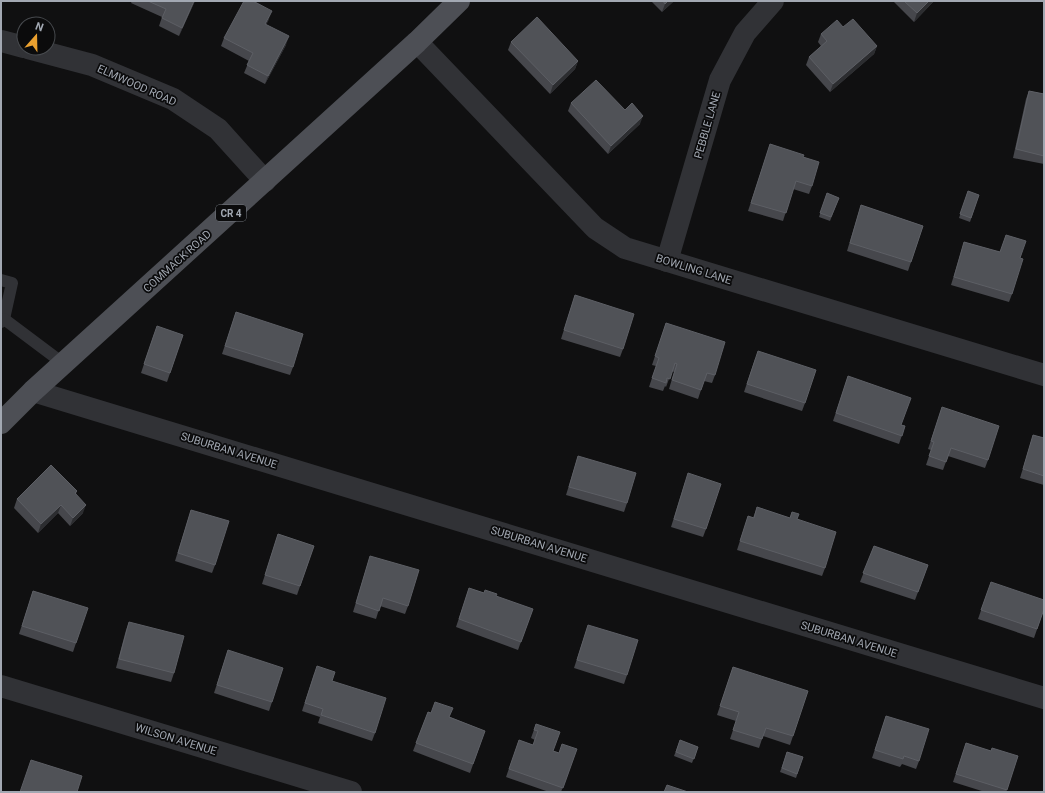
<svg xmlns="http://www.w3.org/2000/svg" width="1045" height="793" viewBox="0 0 1045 793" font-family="Roboto,sans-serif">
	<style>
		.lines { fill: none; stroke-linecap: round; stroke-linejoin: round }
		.lane { stroke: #313236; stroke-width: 12 }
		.street { stroke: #313236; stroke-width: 22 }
		.primary { stroke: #4d4f55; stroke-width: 22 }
		.wall { fill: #46474c }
		.shaded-wall { fill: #2c2d30 }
		.building { fill: #505257; stroke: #5d5f65 }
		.labels { text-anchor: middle; stroke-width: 3.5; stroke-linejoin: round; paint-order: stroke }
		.shield { fill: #0b0b0c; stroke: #757980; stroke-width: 1 }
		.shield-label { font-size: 10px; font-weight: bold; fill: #a2a8b2 }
		.street-label { font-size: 11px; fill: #a2a8b2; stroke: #0b0b0c }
	</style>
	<rect width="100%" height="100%" fill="#101011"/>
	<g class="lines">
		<g class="lane">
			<polyline points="1,280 12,283 4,319 1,322"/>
			<polyline points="4,319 64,364"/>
		</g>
		<g class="street">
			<polyline points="1,41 24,47"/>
			<polyline points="417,42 595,228 625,248 1044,375"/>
			<polyline points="28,48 92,65 173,99 218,129 265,181"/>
			<polyline points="667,261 720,80 745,33 773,1"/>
			<polyline points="33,391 1044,698"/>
			<polyline points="1,686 351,792"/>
		</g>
		<polyline class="primary" points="1,423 33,391 417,42 459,1"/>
	</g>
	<g class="wall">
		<polygon points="132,1 195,1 179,36 159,26 162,17 131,3"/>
		<polygon points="651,1 674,1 662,12"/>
		<polygon points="893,1 934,1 914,22"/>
		<polygon points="269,19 266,25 286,45 265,84 244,73 249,61 221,46 224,38"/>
		<polygon points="843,27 877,46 874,54 830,92 806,65 809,57 821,46 818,42 821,34"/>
		<polygon points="511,42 578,61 575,69 550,94 508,50"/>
		<polygon points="1029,91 1044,94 1044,164 1013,158 1026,99"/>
		<polygon points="571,103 625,110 640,124 608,154 568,111"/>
		<polygon points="770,144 803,157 812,186 809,194 793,189 783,221 748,211"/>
		<polygon points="968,191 979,195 970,222 959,218"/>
		<polygon points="827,193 839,198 830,221 819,217"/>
		<polygon points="861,205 923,226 908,271 847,251"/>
		<polygon points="1006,235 1020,258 1012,294 1009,302 951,285 964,242 1000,252"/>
		<polygon points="575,295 623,349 620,357 561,339"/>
		<polygon points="236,312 293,367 290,375 222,354"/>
		<polygon points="666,323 715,375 712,383 704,381 698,399 669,389 674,372 672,371 666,387 665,386 663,391 649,387 656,366 652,365"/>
		<polygon points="154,334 183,335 167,382 141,373"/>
		<polygon points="755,359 805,403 802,411 744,392"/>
		<polygon points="848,376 901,425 905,426 899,444 833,421"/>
		<polygon points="942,407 988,460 985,468 948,456 943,470 926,465 931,450 928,449"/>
		<polygon points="1033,435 1044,438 1044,485 1020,478"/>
		<polygon points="578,456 627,503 624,512 566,495"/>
		<polygon points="685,482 706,529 703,537 671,527"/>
		<polygon points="77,491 76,494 83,513 70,526 58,513 38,533 14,508 17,499"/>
		<polygon points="757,507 790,518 792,512 797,519 825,568 822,576 737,550 748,516 753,518"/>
		<polygon points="191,510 215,565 212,573 175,561"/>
		<polygon points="278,534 314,546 297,595 262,584"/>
		<polygon points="874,546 928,565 915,600 860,582"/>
		<polygon points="370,556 408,606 405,614 380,606 376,619 353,612"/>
		<polygon points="991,582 1044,609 1034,638 978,619"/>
		<polygon points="469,588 533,609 518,650 456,627"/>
		<polygon points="33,591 76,643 73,652 19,634"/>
		<polygon points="129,622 174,673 171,682 116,668 126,630"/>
		<polygon points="588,625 627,675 624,684 574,668"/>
		<polygon points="228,650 272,702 269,711 214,693"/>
		<polygon points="733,667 793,736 790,745 763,736 759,748 730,739 736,721 717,715"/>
		<polygon points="314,674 332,681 375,733 372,741 318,723 320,717 302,711"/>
		<polygon points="428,712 431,713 450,717 485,731 470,773 413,751"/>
		<polygon points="886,716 919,761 916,769 902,764 900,767 872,758"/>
		<polygon points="536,724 553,751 559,753 577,749 561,792 549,792 506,777 519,740 533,745 535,740 531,738"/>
		<polygon points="680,740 698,747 692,763 674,756"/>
		<polygon points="966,743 991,751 1018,756 1006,792 985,792 953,782"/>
		<polygon points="787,752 803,757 796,778 780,772"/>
	</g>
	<g class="shaded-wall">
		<polygon points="194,1 195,1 179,36 182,28"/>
		<polygon points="668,1 674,1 662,12 665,4"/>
		<polygon points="929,1 934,1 914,22 917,13"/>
		<polygon points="272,11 269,19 262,32 265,24"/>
		<polygon points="289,36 286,45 265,84 268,76"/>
		<polygon points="877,46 874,54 830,92 833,84"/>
		<polygon points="578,61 575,69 550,94 553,85"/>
		<polygon points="643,116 640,124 608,154 611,146"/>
		<polygon points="61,505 58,513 38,533 41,524"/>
		<polygon points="86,505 83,513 70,526 73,518"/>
	</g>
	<g class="building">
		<polygon points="148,1 194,1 182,28 162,18 166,9"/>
		<polygon points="244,1 253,1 272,11 265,24 289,36 268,76 247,65 253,53 224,38"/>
		<polygon points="663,1 668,1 665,4"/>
		<polygon points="904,1 929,1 917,13"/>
		<polygon points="537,17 578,61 553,85 511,42"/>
		<polygon points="853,19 877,46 833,84 809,57 827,41 821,34 837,20 843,27"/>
		<polygon points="596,80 625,110 632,103 643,116 611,146 571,103"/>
		<polygon points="1029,91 1044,94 1044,156 1016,149"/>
		<polygon points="770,144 804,155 803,157 819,162 812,186 796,181 786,213 751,203"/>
		<polygon points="968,191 979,195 971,218 960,214"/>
		<polygon points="827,193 839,198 831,217 820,213"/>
		<polygon points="861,205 923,226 911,262 850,243"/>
		<polygon points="1006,235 1026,241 1020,258 1023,259 1012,294 954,277 964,242 1000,252"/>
		<polygon points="575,295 634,314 623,349 564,330"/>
		<polygon points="236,312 303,334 293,367 225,346"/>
		<polygon points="666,323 725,342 715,375 707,373 701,390 672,380 677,364 675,363 670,379 667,378 666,383 652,378 659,358 655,356"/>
		<polygon points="157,326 183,335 170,373 144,364"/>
		<polygon points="758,351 816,370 805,403 747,384"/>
		<polygon points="848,376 911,398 901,425 905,426 902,436 836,413"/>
		<polygon points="942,407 999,426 988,460 951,448 946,462 929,456 934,442 931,441"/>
		<polygon points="1033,435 1044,438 1044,476 1023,469"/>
		<polygon points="578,456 636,473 627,503 569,487"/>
		<polygon points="51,465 77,491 75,493 86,505 73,518 61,505 41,524 17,499"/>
		<polygon points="688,473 721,484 706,529 674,519"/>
		<polygon points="757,507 790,518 792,512 799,514 797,519 836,532 825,568 740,541 748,516 754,518"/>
		<polygon points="191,510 229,521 215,565 178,553"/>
		<polygon points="278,534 314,546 300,586 265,575"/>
		<polygon points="874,546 928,565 918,592 863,573"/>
		<polygon points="370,556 419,570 408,606 383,598 379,611 356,603"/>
		<polygon points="991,582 1044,600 1044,609 1037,629 981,610"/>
		<polygon points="469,588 484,593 485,590 497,594 496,596 533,609 521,642 459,619"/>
		<polygon points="33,591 88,608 76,643 22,626"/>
		<polygon points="129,622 184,636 174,673 119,659"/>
		<polygon points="588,625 638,640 627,675 577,660"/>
		<polygon points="228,650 283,668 272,702 217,685"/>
		<polygon points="317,666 335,672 332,681 386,698 375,733 321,715 323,709 305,703"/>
		<polygon points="733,667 808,691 793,736 766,728 762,739 733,730 739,712 720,706"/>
		<polygon points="435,702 453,708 449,717 485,731 473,764 416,743 428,712 431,713"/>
		<polygon points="886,716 929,729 919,761 904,756 903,759 875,750"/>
		<polygon points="536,724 560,732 553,751 559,753 562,744 577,749 563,788 509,769 519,740 533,745 538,731 534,730"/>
		<polygon points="680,740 698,747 694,759 676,752"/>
		<polygon points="966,743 991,751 992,748 1018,756 1007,790 956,774"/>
		<polygon points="787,752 803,757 797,774 782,768"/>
		<polygon points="31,760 82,776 77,792 20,792"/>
		<polygon points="667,785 688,792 664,792"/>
	</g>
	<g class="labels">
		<rect class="shield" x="216" y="205" width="30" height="16" rx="3"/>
		<g class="shield-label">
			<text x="231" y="217">CR 4</text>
		</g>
		<g class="street-label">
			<text transform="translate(137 85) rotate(24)" y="4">ELMWOOD ROAD</text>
			<text transform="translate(707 125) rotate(-74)" y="4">PEBBLE LANE</text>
			<text transform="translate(177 261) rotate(-42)" y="4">COMMACK ROAD</text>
			<text transform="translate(694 269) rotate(17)" y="4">BOWLING LANE</text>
			<text transform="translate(229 450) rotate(17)" y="4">SUBURBAN AVENUE</text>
			<text transform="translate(539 544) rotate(17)" y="4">SUBURBAN AVENUE</text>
			<text transform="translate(849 639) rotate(17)" y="4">SUBURBAN AVENUE</text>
			<text transform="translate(176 739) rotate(17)" y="4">WILSON AVENUE</text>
		</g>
	</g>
	<rect width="1045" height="793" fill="none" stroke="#a2a8b2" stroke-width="4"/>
	<g transform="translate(36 36) rotate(20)"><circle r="19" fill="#0b0b0c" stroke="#474a4e"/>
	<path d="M0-3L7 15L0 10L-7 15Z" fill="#eaa02f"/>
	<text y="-6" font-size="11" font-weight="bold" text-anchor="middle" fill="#a2a8b2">N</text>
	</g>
</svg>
